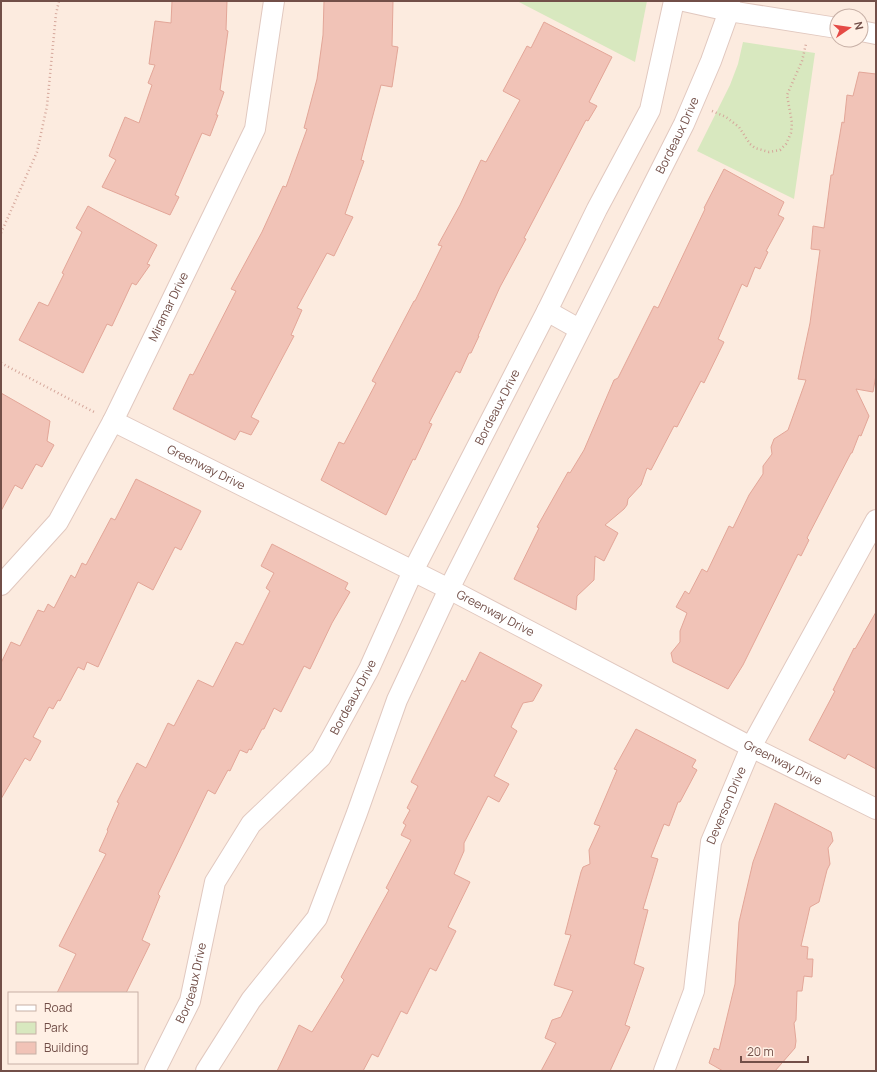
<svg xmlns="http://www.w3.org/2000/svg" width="877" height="1072" viewBox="0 0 877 1072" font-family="Manrope,sans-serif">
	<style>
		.green { fill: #d8e8bf }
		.building { fill: #f1c3b7; stroke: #e3a698 }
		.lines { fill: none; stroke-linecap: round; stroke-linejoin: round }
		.minor-casing { stroke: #e1c8bf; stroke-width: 22 }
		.path { stroke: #d5a79b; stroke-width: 2.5; stroke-dasharray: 1 3; stroke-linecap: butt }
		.minor { stroke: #fff; stroke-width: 20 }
		.labels { text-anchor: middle; stroke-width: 3; stroke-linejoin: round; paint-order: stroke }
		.street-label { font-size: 12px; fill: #724f48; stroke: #fff0e5 }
	</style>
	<rect width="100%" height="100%" fill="#fcebdf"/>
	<g class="green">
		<polygon points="517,1 647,1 635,62"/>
		<polygon points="743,42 815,53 794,199 697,151 730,85 738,64"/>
	</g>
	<g class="building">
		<polygon points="172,1 227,1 226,30 228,31 220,90 224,92 216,115 218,115 210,136 202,133 175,195 179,197 170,215 102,187 116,160 109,156 125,117 139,123 152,85 148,83 155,65 149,64 155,21 171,23"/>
		<polygon points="324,1 393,1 392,46 398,47 392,87 381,85 361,160 364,161 345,214 353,217 334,256 327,253 297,308 302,310 291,335 294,336 251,417 259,421 251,435 240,431 235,440 173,409 190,374 193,375 236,291 231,289 262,232 283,186 286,187 307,129 304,128 317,79 323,35"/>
		<polygon points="544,22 612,57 589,102 597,106 588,121 586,120 524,238 526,239 500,287 478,336 479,336 471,353 469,353 460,373 456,371 429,423 432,424 415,460 413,459 386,515 321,480 339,442 344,444 376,383 372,381 414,301 415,301 442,246 438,245 460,205 481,160 486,162 520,100 503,91 527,46 531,48"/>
		<polygon points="859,72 876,74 876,375 873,392 856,389 869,416 861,436 859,435 852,453 851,453 807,538 809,540 801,556 798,554 743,665 728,689 673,662 671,653 680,642 680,631 687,613 676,607 685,591 689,594 702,569 707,572 729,526 733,528 749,495 763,474 763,466 772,454 771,447 774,439 788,430 806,380 798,379 810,323 820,250 811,249 813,226 824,228 831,175 833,175 842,122 844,123 847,95 853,96"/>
		<polygon points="724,169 784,202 778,215 784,218 766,251 768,252 760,269 755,267 747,287 742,284 718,339 724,342 704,383 701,381 677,427 674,426 651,470 647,468 641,485 628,499 627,505 624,509 605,525 618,533 604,561 595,556 594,580 577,596 576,610 514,579 539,528 537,527 568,472 570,473 584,450 614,380 618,378 654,306 658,308 705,209 704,208"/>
		<polygon points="88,206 157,245 147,264 150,265 136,285 132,283 112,326 107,324 83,373 19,340 39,302 48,306 64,274 62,273 82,232 76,228"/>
		<polygon points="1,393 50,421 47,441 54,445 42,467 36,464 22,489 15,485 1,511"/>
		<polygon points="136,479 201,511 181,550 175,547 153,590 138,582 98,667 87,662 84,670 78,667 60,701 58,700 53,709 49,707 33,737 41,741 30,761 25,758 1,799 1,663 11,642 20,646 38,610 44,612 48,604 54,608 71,575 75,578 82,563 86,565 111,518 115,520"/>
		<polygon points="272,544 348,583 345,589 350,592 332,623 310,669 304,666 281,712 274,708 264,729 262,729 251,750 249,749 247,753 240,750 230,771 228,770 215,794 208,790 158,894 160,896 142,940 150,944 126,993 57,993 76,954 59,946 106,854 99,851 108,831 107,830 119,803 117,802 137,763 146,768 168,723 174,726 198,680 213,687 236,642 243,645 270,591 266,588 274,573 261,566"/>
		<polygon points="876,612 876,769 848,754 845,759 809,740 835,691 833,690 854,648 855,649"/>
		<polygon points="480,652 542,685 533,701 523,703 511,727 517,731 494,776 509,784 499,802 488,796 464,843 464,851 454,874 470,882 448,927 456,931 436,971 430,968 407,1014 401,1011 378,1057 372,1054 363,1071 277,1071 299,1025 312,1032 344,980 341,977 389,890 386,888 411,840 401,835 406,825 403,823 410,810 407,808 418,786 411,782 462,680 465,682"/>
		<polygon points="636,729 696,760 692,767 697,770 680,802 678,802 669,826 664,824 651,857 658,859 643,909 648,910 634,964 644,968 625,1025 630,1027 610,1071 541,1071 556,1043 545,1038 552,1020 561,1017 573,991 554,985 571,935 565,934 581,872 583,867 590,864 589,850 600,826 594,824 617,770 614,769"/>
		<polygon points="775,803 831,832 833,841 828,848 830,864 827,870 819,902 810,907 801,946 808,947 807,959 813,959 812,977 804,976 802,991 797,991 796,1020 794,1023 796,1041 795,1048 775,1071 723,1071 709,1063 714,1048 719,1050 735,984 739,922 753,862"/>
	</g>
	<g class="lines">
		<g class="minor-casing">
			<g id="minor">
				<polyline points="684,1 729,11 837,28"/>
				<polyline points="861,31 876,34"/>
				<polyline points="547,311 579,329"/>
				<path id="s1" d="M 113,421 L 449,589 L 751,747 L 876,809"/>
				<path id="s2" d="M 1,585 L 58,522 L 113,421 L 255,129 L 274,1"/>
				<path id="s3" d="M 155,1071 L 190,1001 L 215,882 L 251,824 L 321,757 L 369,669 L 413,571 L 547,311 L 597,209 L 650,110 L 674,1"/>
				<path id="s4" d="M 206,1071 L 251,1000 L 317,918 L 357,813 L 397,700 L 449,589 L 684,124 L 711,61 L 729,11 L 730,1"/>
				<path id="s5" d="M 664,1071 L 694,991 L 711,842 L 751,747 L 876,520"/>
			</g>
		</g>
		<g class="path">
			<polyline points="712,111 726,117 739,127 750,144 755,148 769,152 780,150 786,144 791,133 792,123 787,95 802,61 806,44"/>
			<polyline points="1,233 37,152 47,106 56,14 59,1"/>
			<polyline points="1,363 94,412"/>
		</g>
		<use href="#minor" class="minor"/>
	</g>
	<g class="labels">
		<g class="street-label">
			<text dy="4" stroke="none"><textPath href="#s4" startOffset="1052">Bordeaux Drive</textPath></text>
			<text dy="4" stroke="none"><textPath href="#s2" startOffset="327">Miramar Drive</textPath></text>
			<text dy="4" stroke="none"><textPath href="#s3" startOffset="757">Bordeaux Drive</textPath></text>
			<text dy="4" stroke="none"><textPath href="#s1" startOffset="104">Greenway Drive</textPath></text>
			<text dy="4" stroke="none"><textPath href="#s1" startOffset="428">Greenway Drive</textPath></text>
			<text dy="4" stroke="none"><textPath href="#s3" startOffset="433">Bordeaux Drive</textPath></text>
			<text dy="4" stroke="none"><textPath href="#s1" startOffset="752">Greenway Drive</textPath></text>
			<text dy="4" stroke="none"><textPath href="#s5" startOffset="275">Deverson Drive</textPath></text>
			<text dy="4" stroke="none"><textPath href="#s3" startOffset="96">Bordeaux Drive</textPath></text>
		</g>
	</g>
	<rect width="877" height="1072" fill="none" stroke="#724f48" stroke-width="4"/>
	<rect x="8" y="992" width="130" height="72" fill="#fff0e5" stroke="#c7b0a6"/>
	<rect x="16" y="1005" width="20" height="6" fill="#ffffff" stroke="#c7b0a6"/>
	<text x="44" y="1012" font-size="12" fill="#724f48">Road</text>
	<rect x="16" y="1022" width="20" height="12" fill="#d8e8bf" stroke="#c7b0a6"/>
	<text x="44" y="1032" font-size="12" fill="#724f48">Park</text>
	<rect x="16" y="1042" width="20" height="12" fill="#f1c3b7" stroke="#c7b0a6"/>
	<text x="44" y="1052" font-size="12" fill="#724f48">Building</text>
	<g transform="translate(849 28) rotate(77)"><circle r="19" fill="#fff0e5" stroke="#c7b0a6"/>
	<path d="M0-3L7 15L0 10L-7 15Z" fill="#e54a45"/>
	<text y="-6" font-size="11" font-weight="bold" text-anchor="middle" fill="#724f48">N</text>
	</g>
	<path d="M741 1056v6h67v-6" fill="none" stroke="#724f48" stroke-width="2"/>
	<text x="747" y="1056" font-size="12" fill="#724f48" stroke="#fff0e5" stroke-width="3" paint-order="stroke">20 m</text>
</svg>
